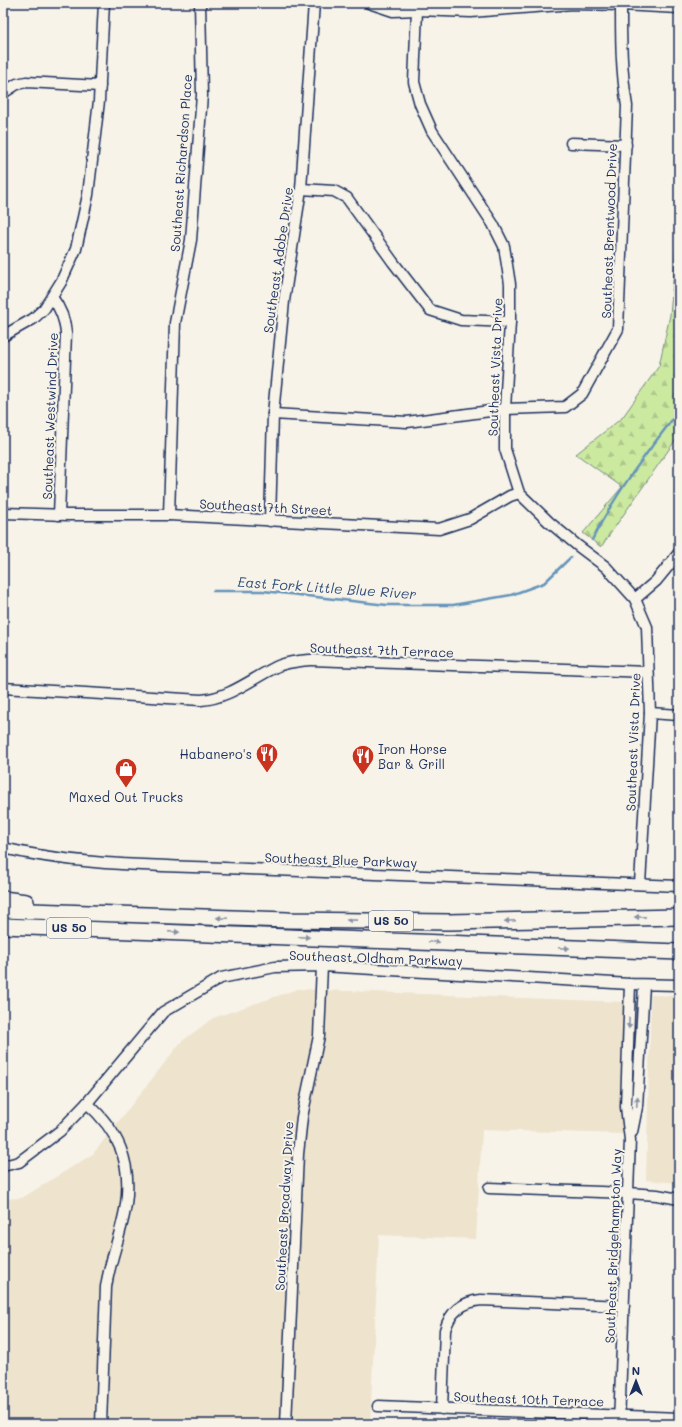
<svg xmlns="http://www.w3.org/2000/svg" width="682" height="1427" viewBox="0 0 682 1427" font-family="Mali,sans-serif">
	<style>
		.built { fill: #eee3cd }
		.forest { fill: url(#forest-firs); stroke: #748c7f }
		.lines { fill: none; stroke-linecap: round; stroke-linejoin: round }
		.stream { stroke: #6594ba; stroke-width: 2.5 }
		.minor-casing { stroke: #1b2f5e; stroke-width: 13 }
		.highway-casing { stroke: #1b2f5e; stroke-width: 18 }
		.minor { stroke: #f7f3e8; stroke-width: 10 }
		.highway { stroke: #f7f3e8; stroke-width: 15 }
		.oneway { fill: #8991a3 }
		.labels { text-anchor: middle; stroke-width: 4; stroke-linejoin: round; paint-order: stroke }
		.shield { fill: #f7f3e8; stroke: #5d6a87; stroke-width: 1 }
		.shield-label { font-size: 12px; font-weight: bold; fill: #1b2f5e }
		.street-label { font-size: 13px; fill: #1b2f5e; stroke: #f7f3e8 }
		.poi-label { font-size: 13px; fill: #1b2f5e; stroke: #f7f3e8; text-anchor: start }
		.water-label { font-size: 14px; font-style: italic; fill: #34517d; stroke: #f7f3e8 }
	</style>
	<defs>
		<pattern id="forest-firs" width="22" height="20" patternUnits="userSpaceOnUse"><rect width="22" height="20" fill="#cce9a0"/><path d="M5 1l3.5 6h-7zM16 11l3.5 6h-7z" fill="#afc88c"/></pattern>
	</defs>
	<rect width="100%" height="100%" fill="#f7f3e8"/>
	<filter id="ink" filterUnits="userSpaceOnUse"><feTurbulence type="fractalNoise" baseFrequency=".025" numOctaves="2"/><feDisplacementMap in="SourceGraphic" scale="8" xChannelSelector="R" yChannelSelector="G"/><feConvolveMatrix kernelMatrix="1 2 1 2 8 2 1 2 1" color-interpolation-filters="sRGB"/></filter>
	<g filter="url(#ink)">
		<g class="built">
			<polygon points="298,989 624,1002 625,1134 482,1130 476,1239 379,1235 370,1424 3,1424 3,1199 22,1198 93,1154 181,1042 213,1018"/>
			<polygon points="651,995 679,996 679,1183 646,1180"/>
		</g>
		<polygon class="forest" points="676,249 679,250 679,435 601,547 583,533 622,487 576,454 622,418 659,366 670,315"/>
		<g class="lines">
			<g class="stream">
				<path d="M 592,540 C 615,494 647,452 679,411"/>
				<polyline points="213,591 263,591 387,605 453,605 511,595 544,583 571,557"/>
			</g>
			<g class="minor-casing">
				<g id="minor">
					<polyline points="369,3 393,11 417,10 471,12 573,4 621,5 679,8"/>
					<polyline points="417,10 414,82 420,104 432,131 493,224 504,246 510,284 510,322 505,409 505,449 519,493 549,522 578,546 606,567 635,599 647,627 650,713 640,884"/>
					<polyline points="3,93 17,84 26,82 100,86"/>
					<polyline points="571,143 626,145"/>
					<polyline points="301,189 334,191 347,198 393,262 430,310 461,320 510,322"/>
					<path d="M 52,297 C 61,309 65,319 66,333 L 59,515"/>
					<polyline points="3,336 33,319 44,309 61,282 76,249 88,195 99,101 104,3"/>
					<path d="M 273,414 L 407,422 L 505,409 L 565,407 L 582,394 L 618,329 L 627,106 C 621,71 621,39 621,3"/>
					<polyline points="3,513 68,515 169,515 439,529 470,519 510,496 519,493"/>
					<polyline points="169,515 175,323 191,240 202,95 200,3"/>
					<polyline points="270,521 273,414 284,301 301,189 314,3"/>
					<polyline points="635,599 656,581 679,553"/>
					<path d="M 3,688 L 201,700 C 229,698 250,680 274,668 C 285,662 299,661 311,660 L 648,672"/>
					<polyline points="650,713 679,715"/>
					<path d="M 3,848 C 82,867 166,865 247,869 C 391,876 535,879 679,886"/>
					<path d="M 87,1103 C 118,1131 132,1161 126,1204 C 122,1232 110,1259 106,1287 L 101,1424"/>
					<polyline points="632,1132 637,1107 644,985"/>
					<polyline points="3,1166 19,1162 60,1131 87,1103 163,1012 221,978 275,967 322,966 630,984 679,985"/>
					<polyline points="489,1188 628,1193 657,1195 679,1199"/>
					<polyline points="378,1406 679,1418"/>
					<path d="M 442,1409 L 445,1330 C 450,1312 462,1302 481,1300 L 624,1306"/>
					<polyline points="286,1424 298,1154 302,1117 319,1036 322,966"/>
					<polyline points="619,1424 630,1140 626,1107 630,984"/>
				</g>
			</g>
			<g class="highway-casing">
				<g id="highway">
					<polyline points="3,899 26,902"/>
					<polyline points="3,910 288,920 449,922 679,917"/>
					<polyline points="3,926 679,952"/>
				</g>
			</g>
			<use href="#minor" class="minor"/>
			<use href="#highway" class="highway"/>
		</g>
		<defs><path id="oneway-solid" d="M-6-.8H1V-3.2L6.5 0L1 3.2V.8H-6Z"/></defs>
		<g class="oneway">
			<use href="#oneway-solid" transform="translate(640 917) rotate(179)"/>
			<use href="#oneway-solid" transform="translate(222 918) rotate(-178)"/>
			<use href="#oneway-solid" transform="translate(352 920) rotate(-179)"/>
			<use href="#oneway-solid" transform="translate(510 921) rotate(178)"/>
			<use href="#oneway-solid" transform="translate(174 932) rotate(2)"/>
			<use href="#oneway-solid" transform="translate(304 937) rotate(2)"/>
			<use href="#oneway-solid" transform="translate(434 942) rotate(2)"/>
			<use href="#oneway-solid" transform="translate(564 948) rotate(2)"/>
			<use href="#oneway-solid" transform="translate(629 1023) rotate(92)"/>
			<use href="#oneway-solid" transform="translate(637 1102) rotate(-86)"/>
		</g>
	</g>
	<defs>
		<g id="restaurant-pin" transform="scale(1.15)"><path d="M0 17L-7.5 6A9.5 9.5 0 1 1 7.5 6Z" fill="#c8321e" stroke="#f7f3e8"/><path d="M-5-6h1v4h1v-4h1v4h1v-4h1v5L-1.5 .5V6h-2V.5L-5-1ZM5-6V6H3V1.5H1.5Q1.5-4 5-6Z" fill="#fff"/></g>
		<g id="shop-pin" transform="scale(1.15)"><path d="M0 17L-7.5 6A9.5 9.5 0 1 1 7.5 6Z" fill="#c8321e" stroke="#f7f3e8"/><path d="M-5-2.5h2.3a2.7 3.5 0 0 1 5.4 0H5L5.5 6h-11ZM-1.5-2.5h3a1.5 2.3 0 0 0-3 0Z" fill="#fff"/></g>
	</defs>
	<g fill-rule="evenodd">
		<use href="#restaurant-pin" x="267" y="754"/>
		<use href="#restaurant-pin" x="363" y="756"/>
		<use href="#shop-pin" x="126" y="769"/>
	</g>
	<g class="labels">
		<g class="shield">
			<rect x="369" y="911" width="44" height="20" rx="3"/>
			<rect x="47" y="918" width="44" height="20" rx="3"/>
		</g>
		<g class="shield-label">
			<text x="391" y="925">US 50</text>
			<text x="69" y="932">US 50</text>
		</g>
		<g class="street-label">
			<text transform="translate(181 163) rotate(-86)" y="5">Southeast Richardson Place</text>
			<text transform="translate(609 231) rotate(-88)" y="5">Southeast Brentwood Drive</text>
			<text transform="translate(278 260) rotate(-82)" y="5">Southeast Adobe Drive</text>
			<text transform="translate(495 367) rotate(-88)" y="5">Southeast Vista Drive</text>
			<text transform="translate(50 416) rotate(-88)" y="5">Southeast Westwind Drive</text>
			<text transform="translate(266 507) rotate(3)" y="5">Southeast 7th Street</text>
			<text transform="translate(382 650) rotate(2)" y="5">Southeast 7th Terrace</text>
			<text transform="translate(633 742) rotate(-88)" y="5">Southeast Vista Drive</text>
			<text transform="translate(341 860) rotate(2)" y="5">Southeast Blue Parkway</text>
			<text transform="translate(376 958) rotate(2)" y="5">Southeast Oldham Parkway</text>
			<text transform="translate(284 1206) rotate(-87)" y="5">Southeast Broadway Drive</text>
			<text transform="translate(613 1246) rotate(-88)" y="5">Southeast Bridgehampton Way</text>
			<text transform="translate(529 1399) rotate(2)" y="5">Southeast 10th Terrace</text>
		</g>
		<g class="poi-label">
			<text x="378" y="754">Iron Horse<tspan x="378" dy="15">Bar &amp; Grill</tspan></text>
			<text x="252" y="759" text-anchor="end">Habanero's</text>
			<text x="126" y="802" text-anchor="middle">Maxed Out Trucks</text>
		</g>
		<g class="water-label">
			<text transform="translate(327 588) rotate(4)" y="5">East Fork Little Blue River</text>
		</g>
	</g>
	<rect width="682" height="1427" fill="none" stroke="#f7f3e8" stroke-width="16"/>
	<rect x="8" y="8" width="666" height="1411" fill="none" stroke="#1b2f5e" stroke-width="1.5" filter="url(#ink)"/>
	<g transform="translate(636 1381)" stroke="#f7f3e8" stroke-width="3" paint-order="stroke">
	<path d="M0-3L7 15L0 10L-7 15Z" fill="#1b2f5e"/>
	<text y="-6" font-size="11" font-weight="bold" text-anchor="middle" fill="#1b2f5e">N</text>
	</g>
</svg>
